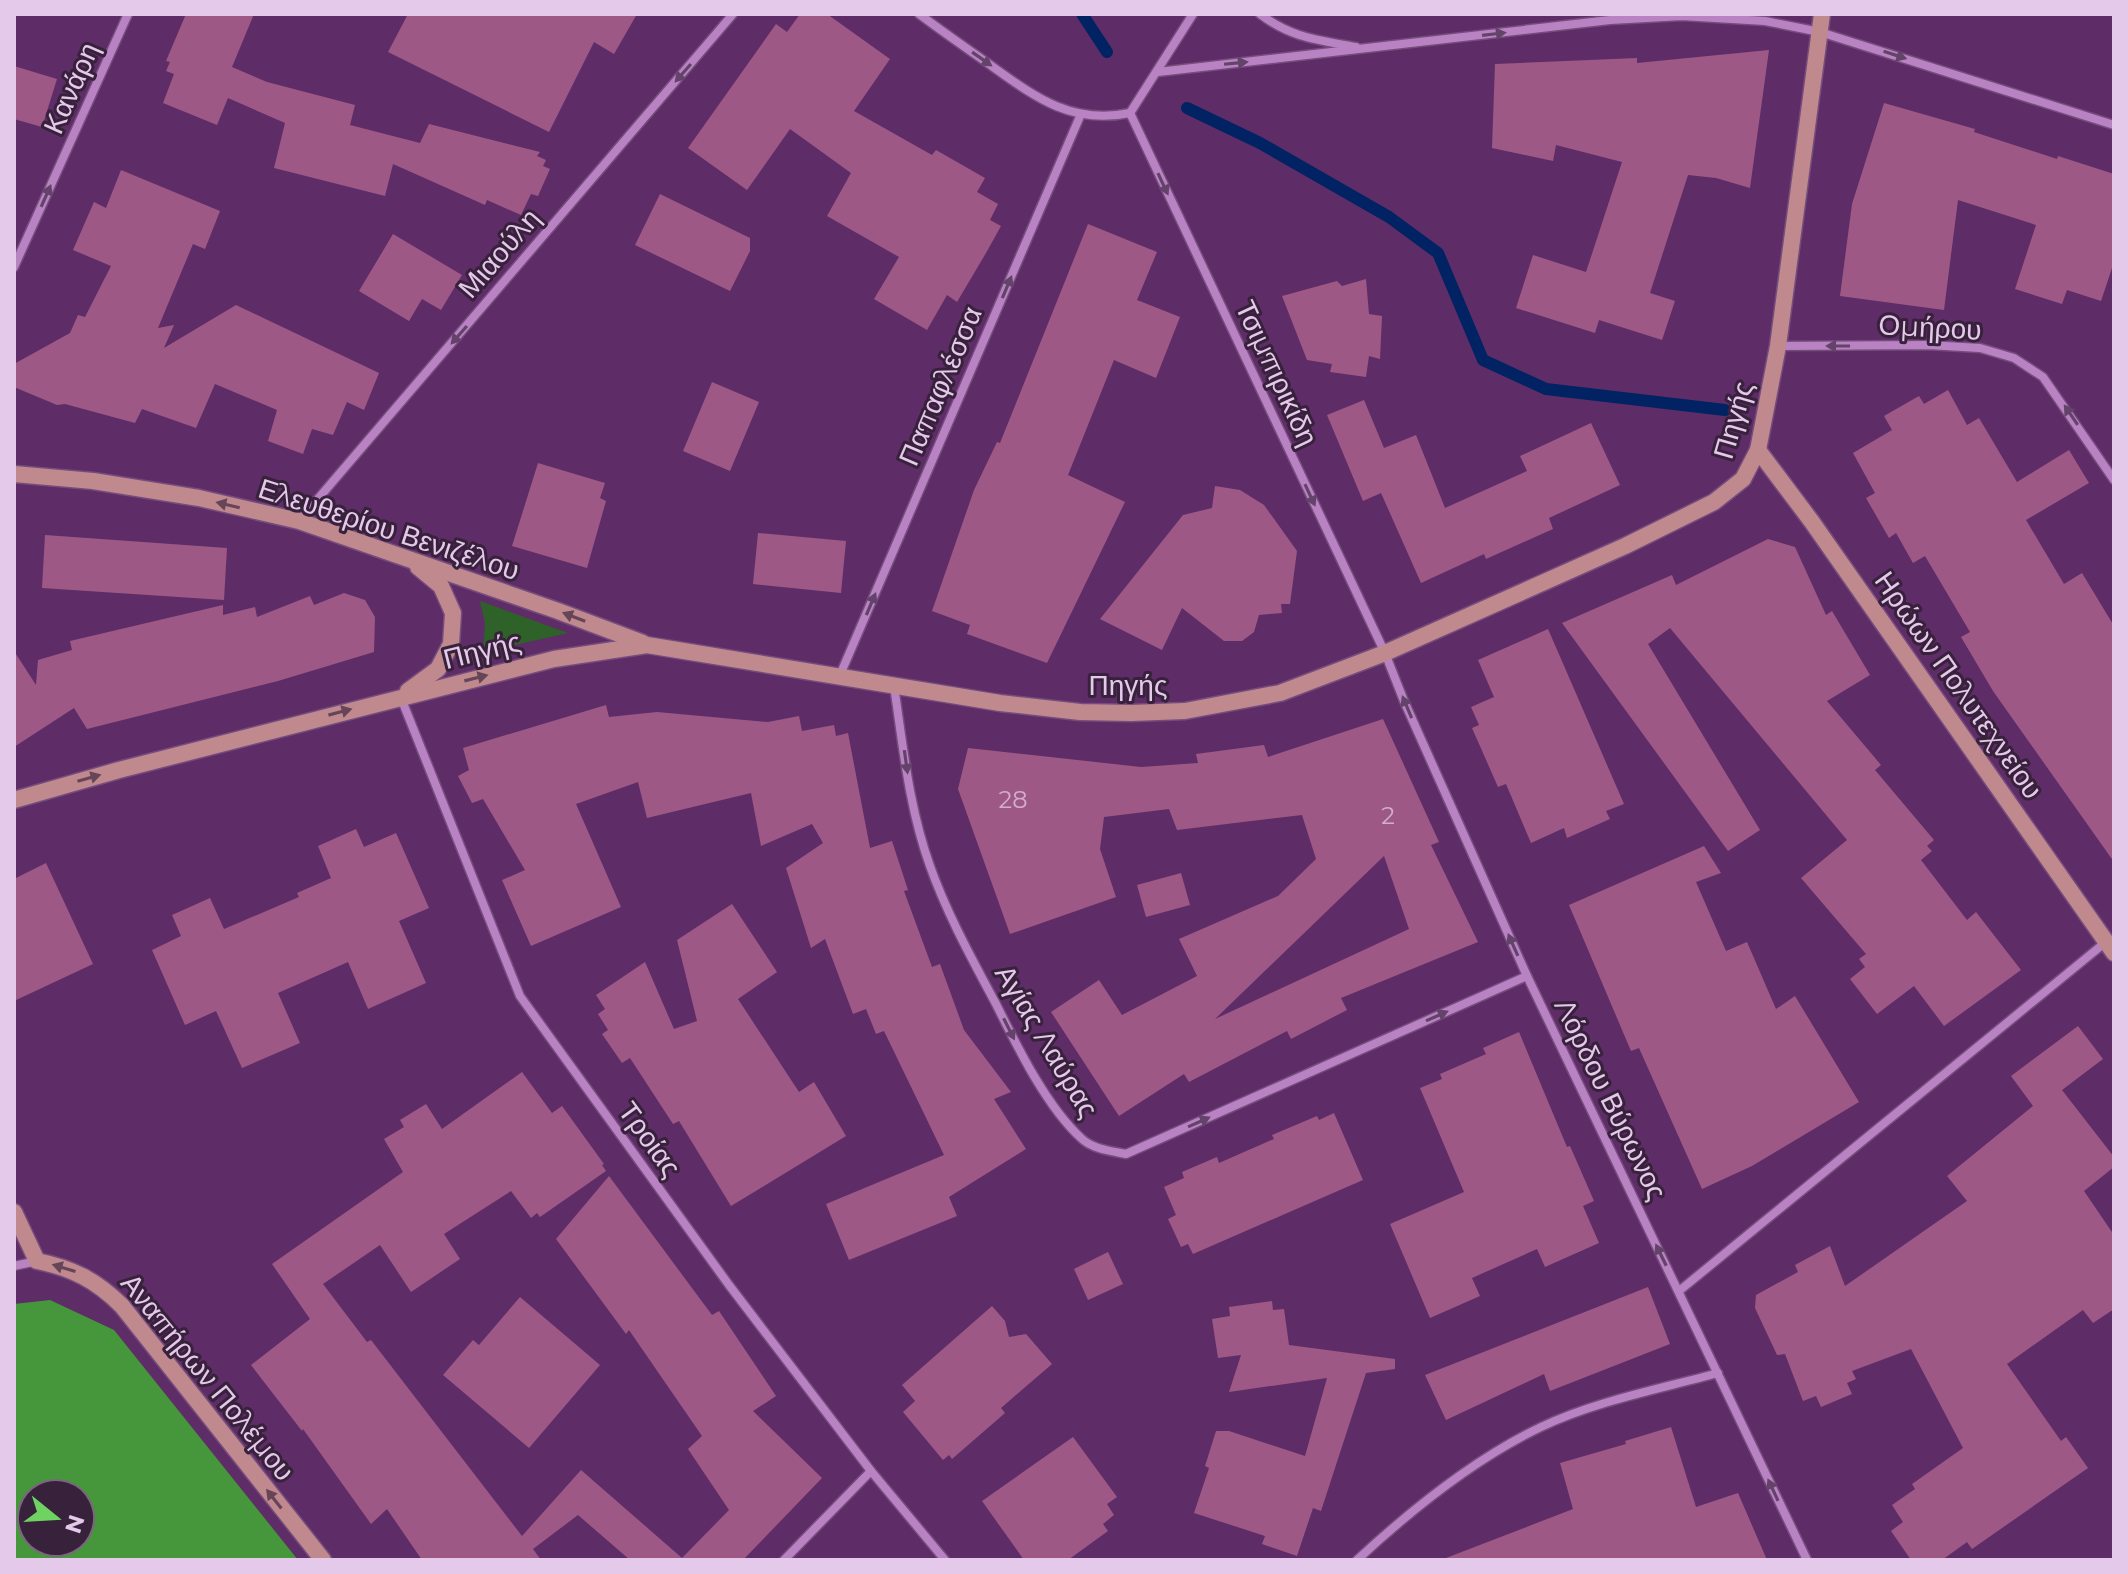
<svg xmlns="http://www.w3.org/2000/svg" width="2128" height="1574" viewBox="0 0 2128 1574" font-family="Montserrat,sans-serif">
	<style>
		.green { fill: #2f6228 }
		.forest { fill: #46973b; fill-rule: evenodd }
		.lines { fill: none; stroke-linecap: round; stroke-linejoin: round }
		.stream { stroke: #012363; stroke-width: 12 }
		.building { fill: #9e5886; fill-rule: evenodd }
		.street-casing { stroke: #764c7d; stroke-width: 11 }
		.secondary-casing { stroke: #764c7d; stroke-width: 19 }
		.street { stroke: #b983c3; stroke-width: 8 }
		.secondary { stroke: #bf898e; stroke-width: 16 }
		.oneway { fill: #64436b }
		.oneway2 { fill: #674558 }
		.labels { text-anchor: middle; stroke-width: 6; stroke-linejoin: round; paint-order: stroke }
		.number-label { font-size: 24px; fill: #d3add1 }
		.street-label { font-size: 28px; fill: #e5c9ea; stroke: #37213b }
	</style>
	<rect width="100%" height="100%" fill="#5e2d67"/>
	<polygon class="green" points="480,601 568,633 483,652 485,623"/>
	<path class="forest" d="M 50,1300 L 114,1330 L 298,1560 L 14,1560 L 14,1304 ZM 32,1494 L 80,1494 L 80,1542 L 32,1542 Z"/>
	<g class="lines">
		<g class="stream">
			<polyline points="1082,14 1107,52"/>
			<polyline points="1187,108 1260,143 1389,217 1438,253 1483,360 1546,389 1725,410"/>
		</g>
	</g>
	<g class="building">
		<polygon points="186,14 254,14 232,67 267,82 355,105 350,125 420,143 429,124 540,152 537,156 546,160 543,166 550,169 538,196 531,194 521,215 487,200 485,205 393,164 385,196 274,168 285,123 228,98 217,125 163,103 174,74 166,71 170,62 166,61"/>
		<polygon points="408,14 637,14 614,54 594,42 549,132 388,52"/>
		<polygon points="800,14 827,14 890,59 854,111 932,155 936,150 985,178 977,192 998,204 990,220 1001,226 986,253 957,302 947,295 927,330 874,299 899,257 827,216 851,173 790,129 747,190 688,148 776,24 787,32"/>
		<polygon points="1769,50 1750,188 1716,178 1688,175 1650,293 1675,301 1662,340 1599,320 1595,333 1516,308 1533,255 1586,272 1622,162 1556,145 1553,161 1492,148 1495,64 1637,58 1637,63"/>
		<polygon points="14,66 57,79 42,127 14,119"/>
		<polygon points="1884,103 1975,129 1974,132 2057,159 2058,156 2114,174 2114,262 2101,301 2067,290 2062,304 2015,289 2036,225 1958,200 1944,310 1840,296 1852,204"/>
		<polygon points="121,170 220,211 205,249 193,244 158,328 174,325 164,348 236,305 379,373 364,410 347,402 333,435 312,429 303,454 268,441 277,410 215,384 196,428 142,409 135,423 65,404 57,405 14,387 14,364 70,333 78,315 85,317 111,266 73,250 94,202 106,208"/>
		<polygon points="660,194 750,238 750,251 730,291 635,245"/>
		<polygon points="1088,224 1157,252 1137,300 1180,317 1156,378 1114,360 1068,475 1125,502 1047,663 967,634 970,625 932,611 974,490 997,442 1000,443"/>
		<polygon points="393,234 462,275 441,310 422,299 409,321 359,291"/>
		<polygon points="1366,279 1369,314 1382,316 1380,359 1369,356 1366,377 1330,372 1332,364 1307,360 1282,296 1337,281 1342,286"/>
		<polygon points="712,382 759,402 730,471 683,451"/>
		<polygon points="1948,390 1967,425 1979,418 2017,482 2069,450 2089,483 2026,520 2064,584 2082,573 2114,626 2114,862 1993,691 1961,637 1970,632 1925,556 1913,563 1896,533 1889,538 1866,498 1875,493 1853,453 1892,430 1884,416 1919,396 1924,404"/>
		<polygon points="1364,400 1384,448 1416,435 1445,508 1527,471 1520,456 1591,423 1620,485 1549,518 1553,529 1486,559 1484,554 1421,583 1381,493 1363,501 1327,415"/>
		<polygon points="538,463 605,483 600,498 606,501 587,568 512,546"/>
		<polygon points="1215,486 1240,490 1264,505 1297,551 1290,604 1281,604 1282,613 1259,615 1254,632 1242,641 1224,641 1182,608 1162,650 1100,619 1183,515 1212,508"/>
		<polygon points="758,533 846,541 841,593 753,584"/>
		<polygon points="45,535 227,548 224,600 42,588"/>
		<polygon points="1768,539 1795,547 1826,615 1832,611 1870,675 1827,701 1881,765 1875,770 1934,840 1927,846 1932,851 1921,860 1967,920 1976,912 2021,970 1944,1026 1914,986 1877,1014 1850,979 1865,967 1859,959 1866,954 1801,878 1847,840 1670,628 1648,644 1760,830 1728,851 1562,623 1672,575 1676,585"/>
		<polygon points="344,593 365,600 375,617 374,652 278,681 87,729 74,708 14,747 14,651 36,685 38,660 72,650 70,641 223,605 223,615 255,607 257,617 310,596 314,605"/>
		<polygon points="1548,629 1624,804 1606,811 1610,819 1567,838 1564,828 1531,843 1506,784 1498,787 1472,728 1479,725 1471,707 1494,697 1478,660"/>
		<polygon points="606,705 609,717 657,712 768,722 799,716 802,731 834,725 836,736 848,733 870,848 892,841 908,890 904,891 932,967 940,964 964,1030 1011,1092 994,1099 1026,1149 949,1197 957,1216 849,1260 826,1204 944,1155 884,1031 876,1034 866,1009 853,1014 825,939 811,948 786,868 823,843 812,824 761,846 751,793 647,818 638,782 576,804 621,907 531,946 502,880 525,870 483,799 472,803 458,776 469,770 463,748"/>
		<path d="M 1383,719 L 1439,842 L 1431,845 L 1478,942 L 1341,998 L 1347,1010 L 1291,1039 L 1287,1031 L 1189,1082 L 1184,1074 L 1119,1116 L 1051,1012 L 1099,980 L 1122,1015 L 1197,976 L 1179,939 L 1278,896 L 1316,859 L 1302,815 L 1177,830 L 1169,809 L 1104,817 L 1100,849 L 1116,897 L 1010,934 L 958,789 L 968,748 L 1141,767 L 1198,763 L 1196,754 L 1264,745 L 1268,757 ZM 1384,856 L 1409,929 L 1215,1019 Z"/>
		<polygon points="356,829 364,847 396,833 429,908 399,921 426,983 368,1009 348,962 278,993 300,1043 242,1068 216,1011 185,1025 152,950 181,936 172,915 210,898 224,929 299,897 297,893 331,878 318,846"/>
		<polygon points="1704,846 1721,873 1696,882 1726,951 1747,942 1776,1009 1795,996 1859,1102 1752,1166 1702,1189 1639,1048 1631,1051 1569,905"/>
		<polygon points="46,863 93,964 14,1001 14,879"/>
		<polygon points="1181,873 1190,905 1146,917 1137,885"/>
		<polygon points="732,904 777,972 738,999 799,1092 814,1082 846,1136 731,1206 679,1121 673,1124 630,1058 622,1063 602,1034 608,1030 598,1014 605,1009 596,995 645,962 674,1029 697,1021 677,940"/>
		<polygon points="2078,1026 2103,1059 2062,1090 2114,1157 2114,1167 2084,1191 2114,1235 2114,1309 2093,1323 2083,1310 2007,1364 2061,1441 2066,1437 2088,1468 1972,1549 1967,1542 1942,1560 1911,1560 1891,1531 1903,1522 1892,1505 1915,1489 1912,1484 1963,1448 1911,1349 1852,1371 1856,1379 1847,1383 1852,1394 1821,1407 1816,1396 1803,1401 1785,1354 1777,1355 1755,1308 1756,1295 1798,1272 1795,1265 1830,1246 1845,1286 1967,1201 1947,1176 2033,1106 2011,1076"/>
		<polygon points="1519,1032 1567,1147 1570,1146 1594,1201 1583,1206 1599,1243 1545,1267 1537,1249 1472,1278 1480,1296 1430,1318 1390,1224 1464,1192 1420,1088 1442,1079 1440,1074 1486,1054 1483,1048"/>
		<polygon points="522,1072 552,1113 562,1106 604,1164 602,1165 606,1171 540,1217 537,1213 531,1218 511,1191 444,1234 460,1259 411,1292 380,1245 323,1284 367,1342 371,1340 522,1536 581,1470 682,1558 729,1510 688,1449 702,1436 629,1330 626,1334 556,1239 609,1176 712,1315 719,1311 776,1396 753,1411 822,1478 743,1560 630,1560 578,1515 533,1549 541,1560 422,1560 387,1509 371,1524 303,1429 302,1431 251,1365 310,1319 272,1264 403,1172 384,1139 404,1127 400,1120 426,1104 442,1129"/>
		<polygon points="1334,1113 1363,1180 1193,1254 1188,1244 1181,1247 1168,1219 1176,1215 1164,1187 1184,1178 1182,1172 1217,1157 1219,1163 1274,1139 1272,1135 1317,1116 1319,1120"/>
		<polygon points="1108,1252 1123,1284 1088,1300 1074,1269"/>
		<polygon points="1648,1287 1670,1344 1550,1391 1544,1374 1446,1420 1425,1375"/>
		<polygon points="520,1297 600,1365 529,1448 443,1375 473,1340 479,1345"/>
		<polygon points="1272,1301 1273,1310 1284,1309 1289,1345 1395,1359 1395,1369 1366,1373 1321,1511 1313,1508 1297,1556 1262,1544 1265,1536 1194,1513 1209,1468 1205,1466 1216,1431 1229,1431 1305,1456 1327,1378 1229,1392 1241,1355 1218,1358 1212,1319 1230,1316 1229,1307"/>
		<polygon points="992,1306 1005,1321 1009,1337 1026,1334 1052,1364 1001,1408 1005,1413 952,1459 949,1455 943,1460 903,1412 915,1401 902,1385"/>
		<polygon points="1671,1427 1696,1507 1738,1493 1767,1560 1447,1560 1446,1558 1573,1509 1560,1463 1626,1444 1625,1441"/>
		<polygon points="1073,1437 1117,1497 1107,1504 1114,1515 1103,1524 1108,1531 1068,1560 1024,1560 982,1501"/>
	</g>
	<g class="lines">
		<g class="street-casing">
			<g id="street">
				<path d="M 919,14 C 942,31 966,48 989,64 C 1035,97 1071,125 1130,113"/>
				<path d="M 1260,14 C 1291,38 1319,40 1356,47"/>
				<polyline points="1158,72 1610,20 1682,16 1765,21 1820,32 2114,125"/>
				<polyline points="1130,113 1385,653 1404,701 1527,976 1807,1560"/>
				<polyline points="1130,113 1193,14"/>
				<polyline points="14,267 128,14"/>
				<polyline points="1778,346 1928,345 1980,348 2014,358 2043,377 2114,480"/>
				<polyline points="299,521 733,14"/>
				<polyline points="840,675 1081,114"/>
				<path d="M 894,686 C 903,746 909,808 930,866 C 947,914 972,959 996,1004 C 1017,1046 1046,1106 1081,1138 C 1092,1149 1111,1151 1126,1154 L 1527,976"/>
				<polyline points="401,698 520,996 729,1285 871,1471 945,1560"/>
				<polyline points="14,1266 37,1261"/>
				<polyline points="1679,1291 2107,941"/>
				<polyline points="784,1560 871,1471"/>
				<path d="M 1357,1560 C 1412,1509 1474,1459 1541,1427 C 1596,1401 1660,1389 1718,1373"/>
			</g>
		</g>
		<g class="secondary-casing">
			<g id="secondary">
				<polyline points="1758,450 1812,522 2114,953"/>
				<polyline points="14,474 93,481 199,498 299,521 558,611 643,643"/>
				<polyline points="408,691 438,669 451,644 453,613 441,586 418,567"/>
				<polyline points="14,800 119,770 554,659 647,645 1000,703 1080,712 1131,713 1185,711 1280,693 1385,653 1625,546 1714,502 1743,479 1758,450 1778,346 1822,14"/>
				<path d="M 14,1212 L 37,1261 C 72,1268 96,1280 122,1306 L 323,1560"/>
			</g>
		</g>
		<use href="#street" class="street"/>
		<use href="#secondary" class="secondary"/>
	</g>
	<defs><path id="oneway-solid" d="M-6-.8H1V-3.2L6.5 0L1 3.2V.8H-6Z" transform="scale(2)"/></defs>
	<g class="oneway">
		<use href="#oneway-solid" transform="translate(1494 34) rotate(-7)"/>
		<use href="#oneway-solid" transform="translate(1895 55) rotate(18)"/>
		<use href="#oneway-solid" transform="translate(982 59) rotate(35)"/>
		<use href="#oneway-solid" transform="translate(1236 63) rotate(-6)"/>
		<use href="#oneway-solid" transform="translate(683 73) rotate(131)"/>
		<use href="#oneway-solid" transform="translate(1163 184) rotate(65)"/>
		<use href="#oneway-solid" transform="translate(46 196) rotate(-66)"/>
		<use href="#oneway-solid" transform="translate(1007 287) rotate(-67)"/>
		<use href="#oneway-solid" transform="translate(459 335) rotate(131)"/>
		<use href="#oneway-solid" transform="translate(1838 346) rotate(180)"/>
		<use href="#oneway-solid" transform="translate(2071 415) rotate(-124)"/>
		<use href="#oneway-solid" transform="translate(1310 495) rotate(65)"/>
		<use href="#oneway-solid" transform="translate(871 604) rotate(-67)"/>
		<use href="#oneway-solid" transform="translate(1407 707) rotate(-113)"/>
		<use href="#oneway-solid" transform="translate(906 762) rotate(82)"/>
		<use href="#oneway-solid" transform="translate(1513 945) rotate(-114)"/>
		<use href="#oneway-solid" transform="translate(1437 1016) rotate(-24)"/>
		<use href="#oneway-solid" transform="translate(1009 1029) rotate(63)"/>
		<use href="#oneway-solid" transform="translate(1199 1122) rotate(-24)"/>
		<use href="#oneway-solid" transform="translate(1661 1255) rotate(-116)"/>
		<use href="#oneway-solid" transform="translate(1773 1490) rotate(-115)"/>
	</g>
	<g class="oneway2">
		<use href="#oneway-solid" transform="translate(228 505) rotate(-167)"/>
		<use href="#oneway-solid" transform="translate(574 617) rotate(-159)"/>
		<use href="#oneway-solid" transform="translate(476 678) rotate(-14)"/>
		<use href="#oneway-solid" transform="translate(340 712) rotate(-15)"/>
		<use href="#oneway-solid" transform="translate(89 778) rotate(-16)"/>
		<use href="#oneway-solid" transform="translate(64 1268) rotate(-163)"/>
		<use href="#oneway-solid" transform="translate(274 1499) rotate(-128)"/>
	</g>
	<g class="labels">
		<g class="number-label">
			<text x="1013" y="808">28</text>
			<text x="1388" y="824">2</text>
		</g>
		<g class="street-label">
			<text transform="translate(71 88) rotate(-66)" y="10">Κανάρη</text>
			<text transform="translate(499 253) rotate(-49)" y="10">Μιαούλη</text>
			<text transform="translate(1930 327) rotate(3)" y="10">Ομήρου</text>
			<text transform="translate(1277 373) rotate(65)" y="10">Τσιμπιρικίδη</text>
			<text transform="translate(940 386) rotate(-67)" y="10">Παπαφλέσσα</text>
			<text transform="translate(1733 420) rotate(-74)" y="10">Πηγής</text>
			<text transform="translate(389 529) rotate(18)" y="10">Ελευθερίου Βενιζέλου</text>
			<text transform="translate(482 650) rotate(-14)" y="10">Πηγής</text>
			<text x="1128" y="695">Πηγής</text>
			<text transform="translate(1959 685) rotate(55)" y="10">Ηρώων Πολυτεχνείου</text>
			<text transform="translate(1047 1041) rotate(59)" y="10">Αγίας Λαύρας</text>
			<text transform="translate(1611 1099) rotate(64)" y="10">Λόρδου Βύρωνος</text>
			<text transform="translate(650 1139) rotate(54)" y="10">Τροίας</text>
			<text transform="translate(208 1377) rotate(51)" y="10">Αναπήρων Πολέμου</text>
		</g>
	</g>
	<rect width="2128" height="1574" fill="none" stroke="#e5c9ea" stroke-width="32"/>
	<g transform="translate(56 1518) rotate(108)"><circle r="38" fill="#37213b" stroke="#7d6481" stroke-width="2"/>
	<path d="M0-6L14 30L0 20L-14 30Z" fill="#6ed360"/>
	<text y="-12" font-size="22" font-weight="bold" text-anchor="middle" fill="#e5c9ea">N</text>
	</g>
</svg>
